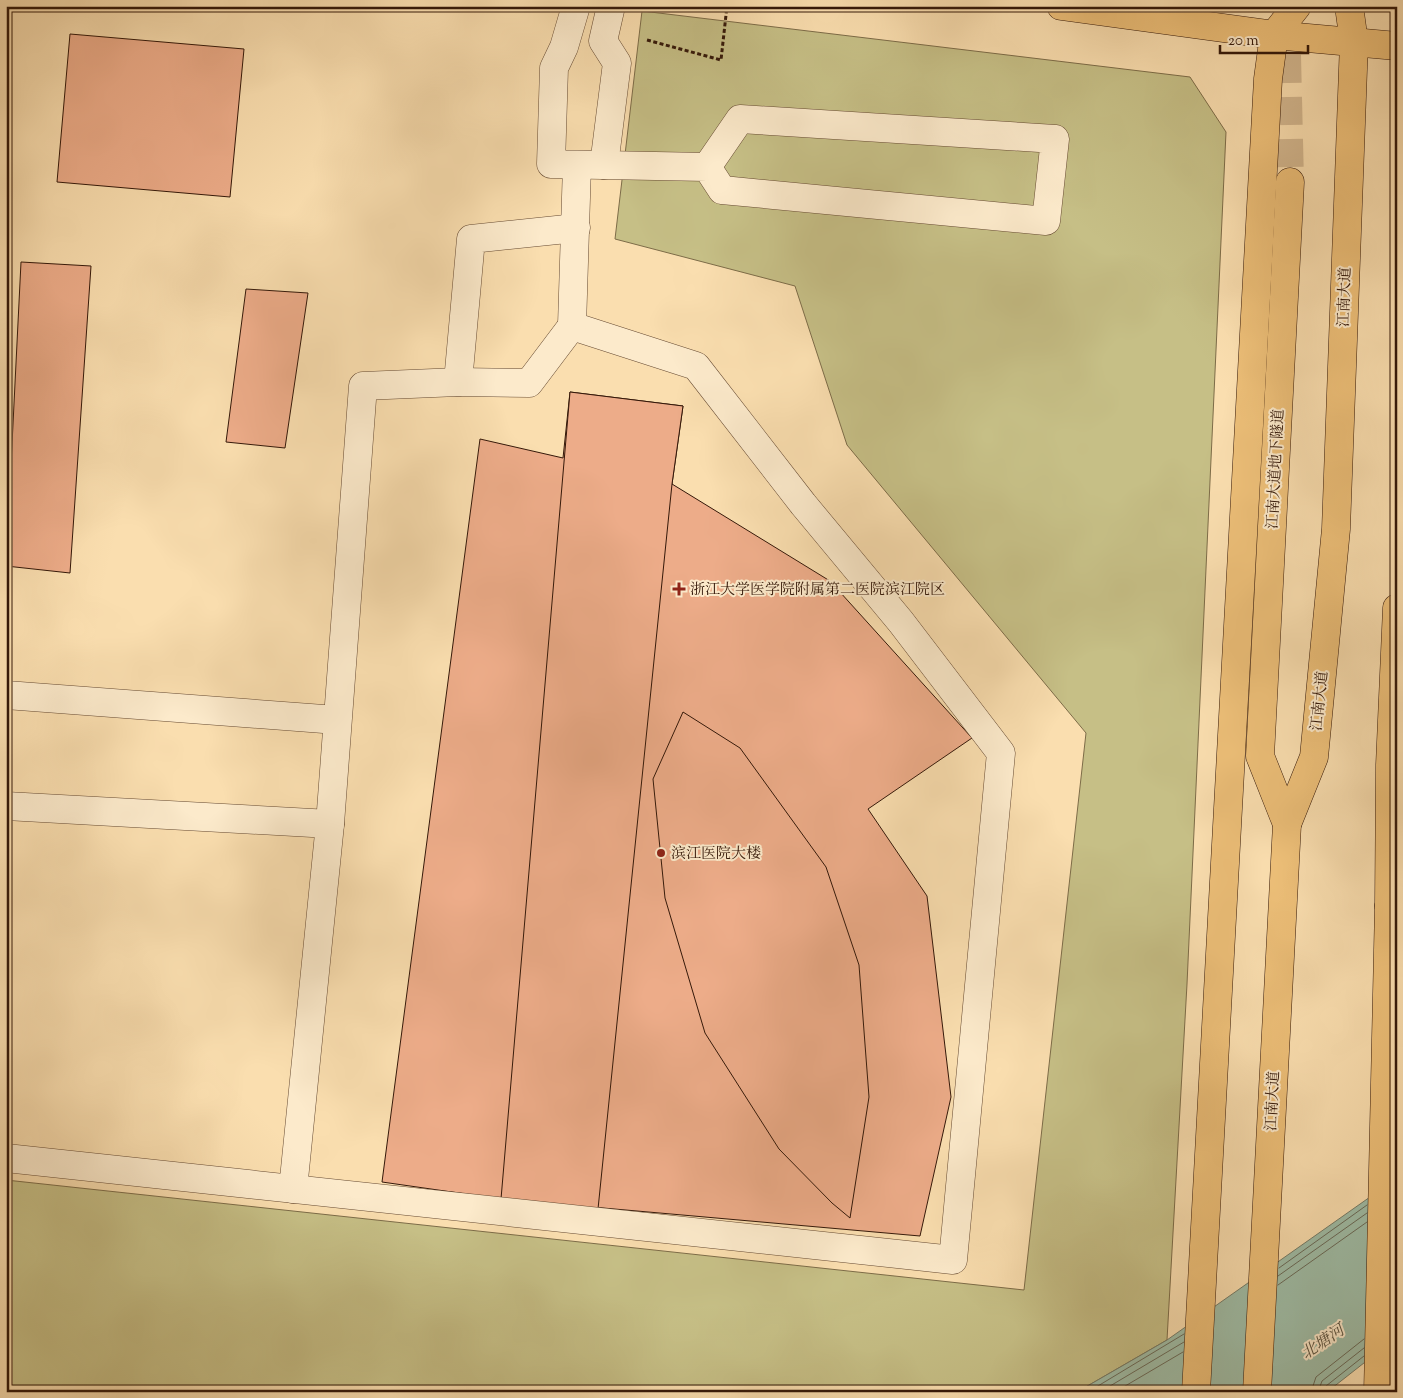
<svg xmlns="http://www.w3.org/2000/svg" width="1403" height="1398" viewBox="0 0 1403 1398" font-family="'Sorts Mill Goudy','Noto Serif SC',serif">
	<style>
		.green { fill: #c6bf86; stroke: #7d6c48 }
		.water { fill: #9fbda7; stroke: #747b68 }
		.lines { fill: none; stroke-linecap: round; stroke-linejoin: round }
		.shore { stroke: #6a6a58; stroke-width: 1 }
		.building { fill: #edac89; stroke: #341809 }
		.highway-tunnel { stroke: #d2b68e; stroke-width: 28; stroke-dasharray: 28 14; stroke-linecap: butt }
		.minor-casing { stroke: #664a32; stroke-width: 29 }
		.major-casing { stroke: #341809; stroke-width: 29 }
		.highway-casing { stroke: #341809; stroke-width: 29 }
		.path { stroke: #341809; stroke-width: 3; stroke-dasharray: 4 2.5; stroke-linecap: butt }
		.minor { stroke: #fceacb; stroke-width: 28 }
		.major { stroke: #edbf78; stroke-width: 28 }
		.highway { stroke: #edbf78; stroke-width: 28 }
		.poi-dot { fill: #8f2418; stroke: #fceacb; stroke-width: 2 }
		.labels { text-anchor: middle; stroke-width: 4; stroke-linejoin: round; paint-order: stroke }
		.street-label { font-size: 15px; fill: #341809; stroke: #fceacb }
		.poi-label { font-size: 15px; fill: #341809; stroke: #fceacb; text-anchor: start }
		.water-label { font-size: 16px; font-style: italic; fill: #595240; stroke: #fceacb }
	</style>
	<rect width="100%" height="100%" fill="#fadeaf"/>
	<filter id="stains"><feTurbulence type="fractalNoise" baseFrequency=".004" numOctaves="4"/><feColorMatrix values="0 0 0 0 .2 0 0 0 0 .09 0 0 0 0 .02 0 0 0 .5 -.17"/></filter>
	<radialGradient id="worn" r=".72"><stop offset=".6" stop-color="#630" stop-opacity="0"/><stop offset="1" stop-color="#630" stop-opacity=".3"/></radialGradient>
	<polygon class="green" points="642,11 1190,77 1226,132 1187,984 1167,1340 1077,1392 6,1392 6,1180 1024,1290 1086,733 847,445 795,286 615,239"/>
	<polygon class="water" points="1397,1178 1397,1337 1327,1392 1077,1392 1167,1340"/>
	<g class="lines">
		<g class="shore">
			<polyline points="1279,1268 1367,1205"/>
			<polyline points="1278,1276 1367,1213"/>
			<polyline points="1278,1285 1367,1222"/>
			<polyline points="1088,1392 1184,1334"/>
			<polyline points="1100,1392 1184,1342"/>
			<polyline points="1115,1392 1183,1352"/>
			<polyline points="1311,1392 1316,1377 1364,1339"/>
			<polyline points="1318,1392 1322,1381 1364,1348"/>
			<polyline points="1324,1392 1326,1386 1364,1356"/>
		</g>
	</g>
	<g class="building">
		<polygon points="70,34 244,49 230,197 57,182"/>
		<polygon points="21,262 91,266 70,573 6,566"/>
		<polygon points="246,289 308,293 285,448 226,442"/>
		<polygon points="570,392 683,406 672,484 830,581 972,738 868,809 927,896 951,1097 920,1236 501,1199 382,1182 480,439 563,458"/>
		<polygon points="570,392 683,406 672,484 598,1209 501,1199"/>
		<polygon points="683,712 740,748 826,867 859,965 869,1097 850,1218 832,1203 779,1149 705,1033 665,898 653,779"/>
	</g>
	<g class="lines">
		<polyline class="highway-tunnel" points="1286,13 1290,182"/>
		<g class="minor-casing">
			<g id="minor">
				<polyline points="576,6 564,47 554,68 551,164 707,167 722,190 1046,221 1055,139 740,119 707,167"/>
				<polyline points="604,165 617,63 603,41 611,6"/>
				<polyline points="458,382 471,239 576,228"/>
				<polyline points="6,695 337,720"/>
				<polyline points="6,806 330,824"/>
				<polyline points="6,1158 953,1260 1001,753 901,622 803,504 696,366 572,326 577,165"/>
				<polyline points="293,1189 330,824 363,386 458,382 529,383 572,326"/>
			</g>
		</g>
		<g class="major-casing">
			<g id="major">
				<polyline points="1061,6 1274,35 1397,46"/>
				<polyline points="1287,824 1314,757 1336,529 1354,42 1349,6"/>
				<polyline points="1389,906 1390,765 1397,608"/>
				<polyline points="1196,1392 1268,79 1274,35 1297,6"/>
			</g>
		</g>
		<g class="highway-casing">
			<g id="highway">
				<polyline points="1257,1392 1287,824 1260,756 1290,182"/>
				<polyline points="1378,1392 1389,906 1397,881"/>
			</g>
		</g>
		<polyline class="path" points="647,40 721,60 727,6"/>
		<use href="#minor" class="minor"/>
		<use href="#major" class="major"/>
		<use href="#highway" class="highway"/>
	</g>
	<g class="poi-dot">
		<path d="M676.5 581.5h5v5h5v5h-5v5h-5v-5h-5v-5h5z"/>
		<circle cx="661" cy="853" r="5"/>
	</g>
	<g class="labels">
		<g class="street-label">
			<text transform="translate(1344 297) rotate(-88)" y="5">江南大道</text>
			<text transform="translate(1275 469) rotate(-87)" y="5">江南大道地下隧道</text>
			<text transform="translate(1319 701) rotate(-84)" y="5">江南大道</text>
			<text transform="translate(1272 1101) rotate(-87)" y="5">江南大道</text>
		</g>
		<g class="poi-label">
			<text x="690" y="594">浙江大学医学院附属第二医院滨江院区</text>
			<text x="671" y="858">滨江医院大楼</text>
		</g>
		<g class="water-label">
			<text transform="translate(1322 1341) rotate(-34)" y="6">北塘河</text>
		</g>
	</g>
	<rect width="1403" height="1398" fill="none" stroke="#fadeaf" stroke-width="25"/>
	<rect x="8" y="8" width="1388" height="1383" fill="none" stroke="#341809" stroke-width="2.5"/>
	<rect x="12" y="12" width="1378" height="1373" fill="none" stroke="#341809"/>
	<path d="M1220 45v8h88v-8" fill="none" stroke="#341809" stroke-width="2.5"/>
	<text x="1228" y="45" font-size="15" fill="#341809" stroke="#fceacb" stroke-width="4" paint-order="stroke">20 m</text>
	<rect width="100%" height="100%" filter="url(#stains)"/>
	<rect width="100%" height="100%" fill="url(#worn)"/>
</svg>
